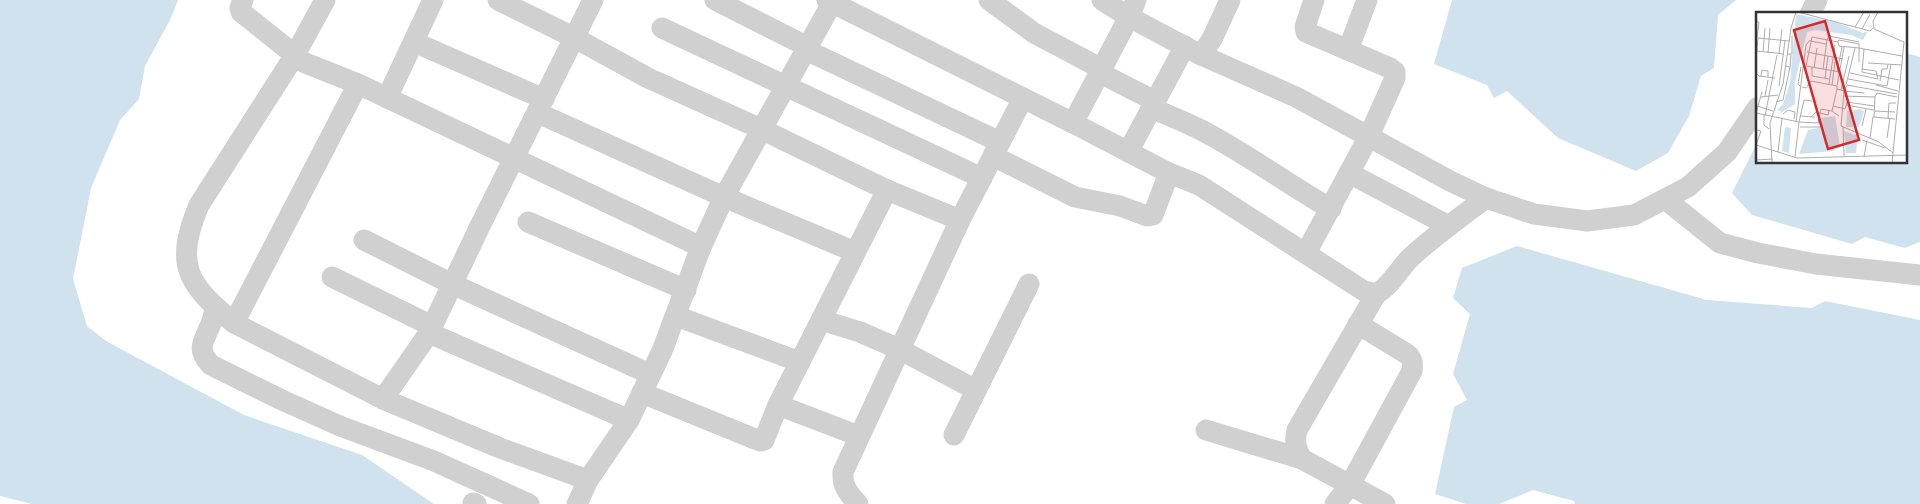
<svg xmlns="http://www.w3.org/2000/svg" width="1920" height="504" viewBox="0 0 1920 504" font-family="Poppins,sans-serif">
	<style>
		.water { fill: #cfe2ee }
		.lines { fill: none; stroke-linecap: round; stroke-linejoin: round }
		.minor { stroke: #d0d0d0; stroke-width: 21 }
		.inset-road { fill: none; stroke: #adadad; stroke-width: 1 }
		.view { fill: #d62828; fill-opacity: 0.15; stroke: #d62828; stroke-width: 2.5 }
		.inset-edge { fill: none; stroke: #333; stroke-width: 2.5 }
	</style>
	<rect width="100%" height="100%" fill="#fff"/>
	<g class="water">
		<polygon points="0,0 178,0 171,18 145,66 139,99 120,120 91,188 73,279 87,326 106,341 244,415 362,455 434,504 32,504 0,496"/>
		<polygon points="1452,0 1736,0 1718,15 1714,68 1701,76 1689,116 1668,153 1636,171 1558,138 1507,91 1494,98 1487,85 1434,64"/>
		<polygon points="1906,53 1920,57 1920,242 1905,248 1865,237 1852,244 1752,215 1732,193 1757,143 1758,162 1906,162"/>
		<polygon points="1517,246 1707,300 1812,308 1825,301 1920,320 1920,504 1575,504 1574,501 1533,490 1499,504 1466,504 1435,494 1454,407 1467,400 1453,374 1470,314 1453,298 1462,268"/>
	</g>
	<g class="lines">
		<g class="minor">
			<polyline points="243,0 240,8 241,12 295,55"/>
			<path d="M 325,0 L 295,55 L 199,205 C 174,265 187,284 234,323 L 383,399 L 500,448 L 588,480"/>
			<polyline points="498,0 575,38 648,78 761,129 887,190 960,220"/>
			<polyline points="715,0 808,47"/>
			<polyline points="827,0 1073,123 1129,17 1102,0"/>
			<polyline points="989,0 1034,33 1102,69"/>
			<polyline points="1136,0 1129,17 1201,55 1296,97 1450,181 1486,198 1534,214 1587,221 1634,215 1688,187 1727,152 1758,107"/>
			<polyline points="1810,14 1817,0"/>
			<polyline points="662,28 982,178"/>
			<polyline points="414,42 544,99"/>
			<polyline points="806,50 1000,142"/>
			<polyline points="1348,50 1367,0"/>
			<polyline points="1201,55 1212,39 1230,0"/>
			<polyline points="293,58 358,84 701,247"/>
			<polyline points="1100,73 1155,101"/>
			<polyline points="387,98 433,0"/>
			<path d="M 1151,108 C 1168,115 1185,122 1201,130 C 1246,153 1287,184 1331,209"/>
			<polyline points="538,113 724,197 855,252"/>
			<path d="M 1073,123 L 1169,173 L 1199,185 L 1350,282 L 1364,291 L 1376,294 C 1391,286 1398,270 1410,258 C 1434,236 1460,217 1486,198"/>
			<polyline points="1128,152 1185,46"/>
			<polyline points="993,156 1075,197 1120,206 1147,216 1153,215 1169,173"/>
			<polyline points="1349,173 1449,226"/>
			<polyline points="1665,199 1720,243 1758,253 1816,264 1920,275"/>
			<polyline points="528,222 686,290"/>
			<polyline points="364,240 452,284 650,374"/>
			<polyline points="1306,253 1369,136 1395,78 1395,72 1390,68 1306,32 1305,27 1314,0"/>
			<polyline points="332,277 432,326"/>
			<path d="M 1376,294 L 1297,430 C 1294,442 1296,449 1302,459 L 1385,504"/>
			<path d="M 216,307 C 214,313 213,320 210,326 C 203,343 196,349 211,365 L 282,400 L 340,426 L 434,461 L 529,504"/>
			<polyline points="676,316 800,362"/>
			<polyline points="821,320 860,332 899,349 976,390"/>
			<polyline points="234,323 358,84"/>
			<polyline points="429,333 629,420"/>
			<polyline points="642,393 755,439 761,441 764,440 778,405 887,190"/>
			<polyline points="383,399 429,333 480,226 593,0"/>
			<polyline points="778,405 859,436"/>
			<polyline points="1206,430 1302,459"/>
			<polyline points="954,435 1029,284"/>
			<polyline points="473,503 476,504"/>
			<polyline points="577,504 588,480 629,420 662,351 701,247 724,197 832,3"/>
			<path d="M 858,504 C 848,493 842,486 843,472 L 960,220 L 1023,98"/>
			<path d="M 1335,504 L 1350,485 L 1412,371 C 1413,364 1413,359 1407,354 L 1358,324"/>
		</g>
	</g>
	<g transform="translate(1756 12)">
		<rect width="151" height="151" fill="#fff"/>
		<path d="M 40,2 L 79,10 L 107,21 L 112,19 L 107,28 L 95,23 L 59,18 L 51,20 L 39,70 L 39,92 L 26,100 L 21,98 L 27,92 L 34,71 ZM 104,97 L 108,99 L 103,115 L 90,115 L 91,99 ZM 79,104 L 84,135 L 77,139 L 43,142 L 52,118 L 66,115 L 64,106 ZM 29,115 L 35,116 L 33,141 L 26,139 ZM 88,119 L 102,124 L 100,141 L 90,141 Z" fill="#cfe2ee"/>
		<path class="inset-road" d="M 42,0 L 114,19 L 117,16M 122,0 L 117,9 L 118,17 L 148,30 L 136,151M 0,10 L 3,10 L 1,26M 99,15 L 108,0M 106,17 L 114,2M 71,28 L 73,24 L 103,30M 54,29 L 70,32M 82,30 L 83,34 L 103,36 L 103,50M 108,37 L 146,44M 1,39 L 28,42M 7,40 L 9,16M 51,40 L 87,47M 12,41 L 14,16M 23,41 L 26,17M 31,42 L 36,42 L 36,24M 0,47 L 2,26 L 33,29M 112,51 L 146,53M 29,54 L 34,55 L 35,43M 50,54 L 56,25 L 82,30 L 83,28 L 103,32 L 103,36 L 108,37 L 106,60 L 143,68M 50,54 L 84,60M 45,55 L 42,72 L 45,75M 56,55 L 56,64 L 73,67M 58,56 L 61,36M 67,57 L 71,28M 81,60 L 86,35M 0,61 L 3,64 L 19,66M 94,61 L 122,67 L 120,59 L 106,57M 5,64 L 6,58 L 12,59 L 12,65M 69,66 L 72,44M 92,67 L 131,74 L 135,52M 124,69 L 126,57 L 131,57 L 132,52M 73,72 L 79,33M 76,73 L 79,50M 90,73 L 99,36M 120,73 L 142,79M 23,74 L 29,29M 81,74 L 88,35M 46,75 L 50,76 L 55,69 L 81,74 L 81,77 L 88,79 L 91,73 L 141,82M 81,77 L 76,99 L 83,104M 85,78 L 93,44M 6,80 L 0,101 L 43,110 L 39,145M 108,81 L 88,79 L 85,114 L 123,130 L 137,141M 9,84 L 12,68M 87,84 L 119,85 L 118,105M 5,85 L 22,83M 119,85 L 121,81 L 141,85M 56,89 L 48,88 L 43,110 L 64,111M 20,90 L 27,88 L 34,55M 90,93 L 118,98M 1,94 L 17,99M 77,94 L 89,97 L 91,90 L 118,94M 118,99 L 139,100M 27,102 L 32,98 L 39,100 L 38,107M 8,103 L 8,113 L 13,117M 9,104 L 21,43M 44,104 L 59,105M 55,105 L 60,100 L 72,103 L 73,99M 132,106 L 133,91 L 140,91M 40,110 L 50,33 L 54,28M 62,111 L 65,97 L 76,99M 106,114 L 110,97M 44,115 L 66,115M 87,115 L 88,144M 0,118 L 5,119 L 0,133 L 41,146 L 152,143M 114,126 L 117,105 L 139,107M 131,126 L 134,106M 106,128 L 129,136M 22,140 L 26,106M 108,145 L 111,128M 0,148 L 17,147M 16,151 L 14,111 L 27,72 L 35,16 L 40,0"/>
		<path class="view" d="M 69,9 L 103,128 L 72,137 L 38,18 Z"/>
		<rect width="151" height="151" class="inset-edge"/>
	</g>
</svg>
